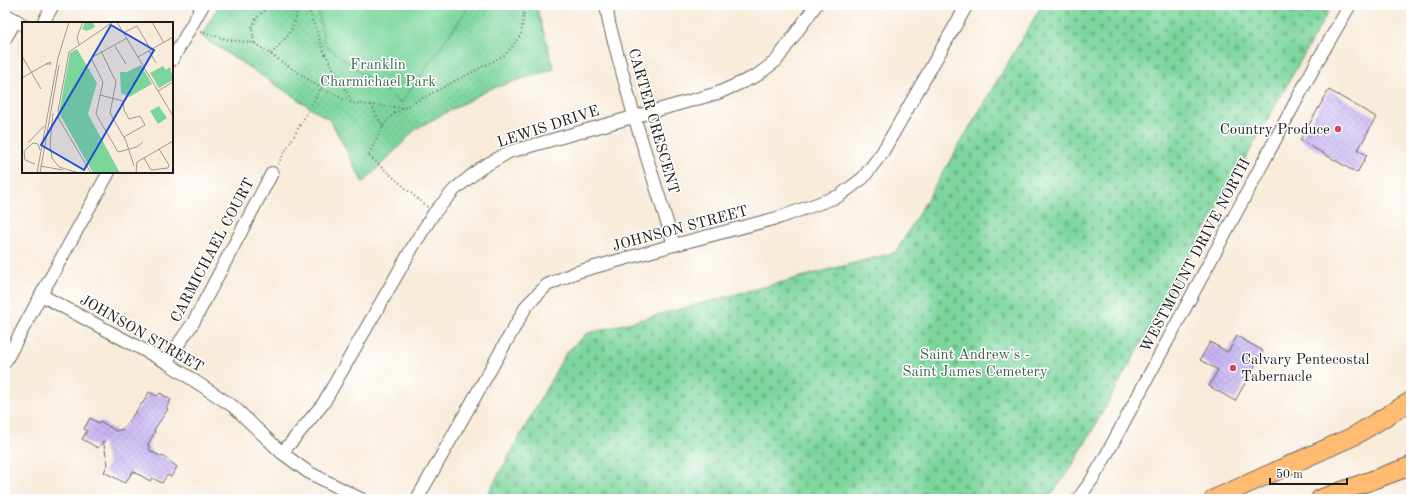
<svg xmlns="http://www.w3.org/2000/svg" width="1416" height="504" viewBox="0 0 1416 504" font-family="'Old Standard TT',serif">
	<style>
		.grass { fill: url(#grass-dots); stroke: #4c795c }
		.cemetery { fill: url(#cemetery-stones); stroke: #4c795c }
		.garden { fill: #7cd69c; stroke: #4c795c }
		.building { fill: url(#building-cross-hatch) }
		.lines { fill: none; stroke-linecap: round; stroke-linejoin: round }
		.minor-casing { stroke: #69645e; stroke-width: 14 }
		.highway-casing { stroke: #69645e; stroke-width: 20 }
		.path { stroke: #69645e; stroke-width: 2; stroke-dasharray: 1 3; stroke-linecap: butt }
		.minor { stroke: #fff; stroke-width: 12 }
		.highway { stroke: #ffbb71; stroke-width: 18 }
		.poi-dot { fill: #d1495b; stroke: #fff; stroke-width: 1.5 }
		.labels { text-anchor: middle; stroke-width: 3; stroke-linejoin: round; paint-order: stroke }
		.park-label { font-size: 15px; fill: #3e5d49; stroke: #fff }
		.street-label { font-size: 15px; fill: #1c1c1c; stroke: #fff }
		.poi-label { font-size: 15px; fill: #1c1c1c; stroke: #fff; text-anchor: end }
		.inset-road { fill: none; stroke: #a0988d; stroke-width: 1 }
		.view { fill: #1d4ed8; fill-opacity: 0.15; stroke: #1d4ed8; stroke-width: 2 }
		.inset-edge { fill: none; stroke: #1c1c1c; stroke-width: 2 }
	</style>
	<defs>
		<pattern id="grass-dots" width="8" height="8" patternUnits="userSpaceOnUse"><rect width="8" height="8" fill="#7cd69c"/><path d="M2 2h.1M6 6h.1" fill="none" stroke="#6bb786" stroke-width="1.8" stroke-linecap="round"/></pattern>
		<pattern id="cemetery-stones" width="16" height="16" patternUnits="userSpaceOnUse"><rect width="16" height="16" fill="#7cd69c"/><path d="M2 7V4a2 2 0 0 1 4 0v3zM10 15v-3a2 2 0 0 1 4 0v3z" fill="#6bb786"/></pattern>
		<pattern id="building-cross-hatch" width="8" height="8" patternUnits="userSpaceOnUse"><rect width="8" height="8" fill="#c8b6f3"/><path d="M0 0l8 8M0 8l8-8" fill="none" stroke="#ab9cd0"/></pattern>
	</defs>
	<rect width="100%" height="100%" fill="#fff"/>
	<filter id="ink" filterUnits="userSpaceOnUse"><feTurbulence type="fractalNoise" baseFrequency=".025" numOctaves="2"/><feDisplacementMap in="SourceGraphic" scale="8" xChannelSelector="R" yChannelSelector="G"/><feConvolveMatrix kernelMatrix="1 2 1 2 8 2 1 2 1" color-interpolation-filters="sRGB"/></filter>
	<filter id="wash" filterUnits="userSpaceOnUse"><feTurbulence type="fractalNoise" baseFrequency=".012" numOctaves="4" result="noise"/><feDisplacementMap in="SourceGraphic" scale="16" xChannelSelector="R" yChannelSelector="G"/><feGaussianBlur stdDeviation="0.9" result="paint"/><feColorMatrix in="noise" values="0 0 0 0 0 0 0 0 0 0 0 0 0 0 0 0 0 1.4 0 .05"/><feComposite in="paint" operator="in"/></filter>
	<g filter="url(#wash)">
		<rect width="100%" height="100%" fill="#f8ebd9"/>
		<polygon class="grass" points="219,5 536,5 554,69 490,89 417,128 363,183 331,121 201,36"/>
		<polygon class="cemetery" points="1042,5 1332,5 1071,468 1048,499 485,499 566,353 586,334 896,252"/>
		<polygon class="garden" points="317,5 470,5 401,103 325,45"/>
		<g id="blocks">
			<g class="building">
				<polygon points="1329,90 1376,117 1358,150 1367,155 1357,173 1300,140"/>
				<polygon points="1237,336 1263,351 1235,401 1209,386 1218,370 1200,360 1210,342 1228,352"/>
				<polygon points="149,392 157,396 160,393 171,400 166,408 168,409 154,430 155,432 148,444 150,451 162,457 163,456 177,467 171,477 167,475 162,483 152,478 150,481 133,471 125,483 104,472 108,464 103,441 98,448 82,439 87,431 84,429 90,418 99,423 100,421 116,431 123,429 142,403 143,403"/>
			</g>
		</g>
	</g>
	<g filter="url(#ink)">
		<use href="#blocks" fill-opacity="0" stroke="#69645e" stroke-width="1"/>
		<g class="lines">
			<g class="minor-casing">
				<g id="minor">
					<polyline points="608,5 607,10 609,23 634,116 674,245"/>
					<polyline points="5,14 22,24"/>
					<polyline points="43,23 53,5"/>
					<polyline points="5,39 16,20"/>
					<polyline points="172,60 203,5"/>
					<polyline points="41,295 166,362 234,407 282,453 308,472 361,499"/>
					<polyline points="5,362 41,295 109,172"/>
					<polyline points="166,362 193,323 272,173"/>
					<polyline points="282,453 323,404 415,243 434,213 455,189 481,168 509,152 718,93 756,76 776,61 816,5"/>
					<polyline points="417,499 527,305 547,285 577,272 674,245 781,217 839,196 863,178 882,153 967,5"/>
					<polyline points="1078,499 1091,481 1102,463 1318,60 1350,5"/>
				</g>
			</g>
			<g class="highway-casing">
				<g id="highway">
					<polyline points="1214,499 1354,436 1411,401"/>
					<polyline points="1320,499 1411,466"/>
				</g>
			</g>
			<g class="path">
				<polyline points="307,5 325,54 352,102"/>
				<polyline points="200,32 230,40 254,43 321,88 352,103 403,108"/>
				<polyline points="254,43 252,27 256,19 269,5"/>
				<polyline points="271,54 287,37 294,24 299,5"/>
				<polyline points="371,105 383,127"/>
				<polyline points="278,164 321,88"/>
				<polyline points="427,207 368,155 386,121 396,112 505,55 521,35 525,5"/>
			</g>
			<use href="#minor" class="minor"/>
			<use href="#highway" class="highway"/>
		</g>
	</g>
	<g class="poi-dot">
		<circle cx="1338" cy="129" r="4"/>
		<circle cx="1233" cy="368" r="4"/>
	</g>
	<g class="labels">
		<g class="park-label">
			<text x="378" y="69">Franklin<tspan x="378" dy="17">Charmichael Park</tspan></text>
			<text x="975" y="359">Saint Andrew's -<tspan x="975" dy="17">Saint James Cemetery</tspan></text>
		</g>
		<g class="street-label">
			<text transform="translate(654 121) rotate(74)" y="5">CARTER CRESCENT</text>
			<text transform="translate(548 126) rotate(-18)" y="5">LEWIS DRIVE</text>
			<text transform="translate(680 228) rotate(-15)" y="5">JOHNSON STREET</text>
			<text transform="translate(212 250) rotate(-62)" y="5">CARMICHAEL COURT</text>
			<text transform="translate(1195 255) rotate(-62)" y="5">WESTMOUNT DRIVE NORTH</text>
			<text transform="translate(142 333) rotate(30)" y="5">JOHNSON STREET</text>
		</g>
		<g class="poi-label">
			<text x="1330" y="134">Country Produce</text>
			<text x="1241" y="364" text-anchor="start">Calvary Pentecostal<tspan x="1241" dy="17">Tabernacle</tspan></text>
		</g>
	</g>
	<g transform="translate(22 22)">
		<rect width="151" height="151" fill="#f8ebd9"/>
		<path d="M 63,0 L 71,0 L 73,5 L 65,9 L 60,7 ZM 119,43 L 130,62 L 107,75 L 99,71 L 98,50 L 105,50 ZM 141,44 L 144,48 L 148,45 L 151,58 L 137,66 L 128,51 Z" fill="#7cd69c"/>
		<path d="M 55,27 L 75,61 L 66,92 L 98,151 L 71,151 L 37,91 L 48,31 Z" fill="#7cd69c"/>
		<path d="M 112,53 L 121,56 L 124,64 L 110,71 L 103,57 ZM 137,84 L 145,96 L 136,102 L 128,89 Z" fill="#7cd69c"/>
		<path class="inset-road" d="M 95,0 L 151,94M 130,0 L 142,21M 101,11 L 115,4 L 129,28M 105,16 L 69,36 L 81,60 L 74,92 L 96,130 L 115,125 L 121,120M 57,23 L 55,15 L 61,0M 93,24 L 104,42M 79,29 L 94,60 L 88,91 L 104,119 L 112,144M 127,29 L 134,41M 0,34 L 19,67M 116,35 L 151,15M 0,56 L 24,42 L 29,42 L 28,40 L 24,42M 136,69 L 151,60M 78,73 L 101,79 L 102,88 L 107,97 L 118,94 L 123,103 L 102,115M 31,91 L 28,122 L 30,136 L 37,145 L 57,151M 6,121 L 22,104M 122,136 L 129,148 L 146,146 L 147,143 L 137,127M 13,142 L 3,138 L 2,129 L 11,121 L 16,122 L 18,128M 18,144 L 41,148M 15,151 L 36,36 L 47,0M 18,151 L 37,43M 69,151 L 37,97 L 36,89 L 47,30 L 91,0M 114,151 L 115,140 L 151,119"/>
		<path class="view" d="M 89,3 L 132,28 L 62,148 L 19,123 Z"/>
		<rect width="151" height="151" class="inset-edge"/>
	</g>
	<rect width="1416" height="504" fill="none" stroke="#fff" stroke-width="20"/>
	<path d="M1270 478v6h77v-6" fill="none" stroke="#1c1c1c" stroke-width="2"/>
	<text x="1276" y="478" font-size="12" fill="#1c1c1c" stroke="#ffffff" stroke-width="3" paint-order="stroke">50 m</text>
</svg>
